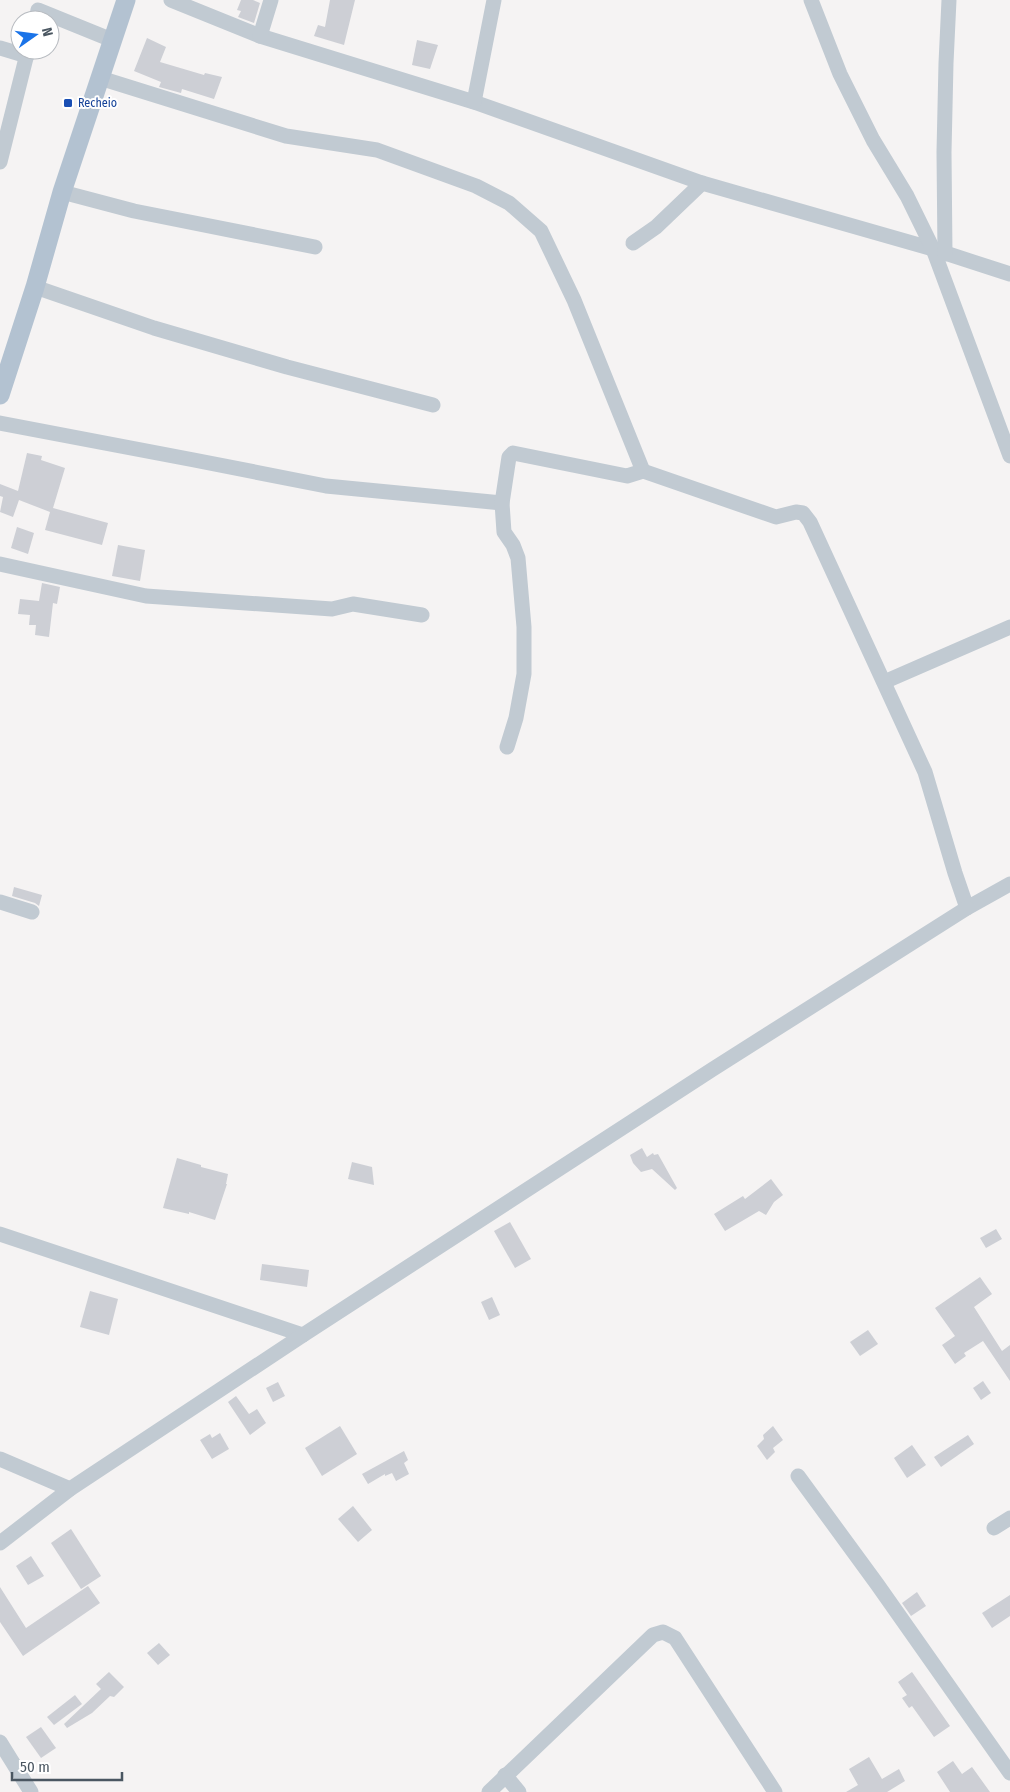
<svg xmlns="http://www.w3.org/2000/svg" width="1010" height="1792" viewBox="0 0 1010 1792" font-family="'Fira Sans Condensed',sans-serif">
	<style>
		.building { fill: #cdcfd5 }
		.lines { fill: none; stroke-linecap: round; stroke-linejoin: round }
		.minor { stroke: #c1cad2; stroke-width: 15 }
		.major { stroke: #b3c2d1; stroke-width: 19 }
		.transit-dot { fill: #1a4fb4; stroke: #fff; stroke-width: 2 }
		.labels { text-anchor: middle; stroke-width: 4; stroke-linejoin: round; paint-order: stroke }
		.transit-label { font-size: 12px; fill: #164399; stroke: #fff; text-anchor: start }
	</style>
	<rect width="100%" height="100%" fill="#f5f3f3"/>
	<g class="building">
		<polygon points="241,0 253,0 260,3 254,23 238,17 241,11 237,10"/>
		<polygon points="330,0 355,0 344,45 314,36 318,25 325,27"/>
		<polygon points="147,38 166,47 160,62 204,75 205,73 222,77 214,99 182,89 181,93 159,87 161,82 134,71"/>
		<polygon points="417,40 438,45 430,69 412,65"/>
		<polygon points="27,453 42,456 41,460 65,468 53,508 108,523 102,545 45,530 50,512 19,500 13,517 0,512 3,497 0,496 0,484 18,491"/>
		<polygon points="17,527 34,533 28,554 11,548"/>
		<polygon points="118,545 145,550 140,581 112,576"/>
		<polygon points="42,583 60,587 57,604 53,603 49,637 35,635 36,625 29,625 30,615 18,614 20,599 39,601"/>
		<polygon points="14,887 42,895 39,906 35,903 12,896"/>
		<polygon points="642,1148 647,1157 653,1153 654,1155 658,1154 677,1188 675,1190 652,1169 641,1172 633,1163 630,1155"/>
		<polygon points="177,1158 201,1165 201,1167 228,1174 226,1184 227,1184 215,1220 189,1212 189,1214 163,1208"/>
		<polygon points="352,1162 372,1167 374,1185 348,1179"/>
		<polygon points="771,1179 783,1195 774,1202 766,1215 759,1211 725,1231 714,1214 743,1196 745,1199"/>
		<polygon points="510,1222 531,1259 515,1268 494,1231"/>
		<polygon points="996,1229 1002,1239 986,1248 980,1238"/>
		<polygon points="262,1264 309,1270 307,1287 260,1280"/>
		<polygon points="980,1277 992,1294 974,1307 1002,1351 1010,1345 1010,1381 983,1341 964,1353 966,1356 955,1364 942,1345 955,1336 935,1308"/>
		<polygon points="90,1291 118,1299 109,1335 80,1327"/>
		<polygon points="492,1297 500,1315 489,1320 481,1302"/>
		<polygon points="868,1330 878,1344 860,1356 850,1342"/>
		<polygon points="983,1381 991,1393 981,1400 973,1388"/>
		<polygon points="278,1382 285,1396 273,1402 266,1388"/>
		<polygon points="236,1396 249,1414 257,1409 266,1423 250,1435 228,1402"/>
		<polygon points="340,1426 357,1454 322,1476 305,1448"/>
		<polygon points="773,1426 783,1440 773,1448 775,1452 767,1460 757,1446 764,1439 763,1435"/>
		<polygon points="220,1433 229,1449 212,1459 200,1440 210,1434 212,1438"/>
		<polygon points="968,1435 974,1444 941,1467 934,1457"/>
		<polygon points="912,1445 926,1465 907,1478 894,1458"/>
		<polygon points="404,1451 408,1460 404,1463 409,1474 396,1481 392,1473 385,1476 385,1474 368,1484 362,1474"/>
		<polygon points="353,1506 372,1530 358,1542 338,1519"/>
		<polygon points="71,1529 101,1576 81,1589 51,1543"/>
		<polygon points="31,1556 44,1576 28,1585 16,1566"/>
		<polygon points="88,1586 100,1603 23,1656 0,1622 0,1587 26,1628"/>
		<polygon points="917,1592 926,1606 911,1616 902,1603"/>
		<polygon points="1010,1595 1010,1616 992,1628 982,1613"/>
		<polygon points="159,1643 170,1655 158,1665 147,1653"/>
		<polygon points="109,1672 124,1687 114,1697 110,1696 92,1713 67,1728 64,1724 101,1689 96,1684"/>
		<polygon points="912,1672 950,1726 934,1737 912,1706 909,1708 902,1698 907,1695 898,1682"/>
		<polygon points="75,1695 82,1704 54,1725 47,1717"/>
		<polygon points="41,1727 56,1748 41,1758 26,1737"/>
		<polygon points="869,1757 882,1779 899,1769 905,1781 887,1792 846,1792 858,1785 849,1769"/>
		<polygon points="953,1761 962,1774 972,1767 990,1792 950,1792 937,1772"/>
	</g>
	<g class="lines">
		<g class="minor">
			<polyline points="171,0 260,36 474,102 702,183 933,249 1010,274"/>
			<polyline points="811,0 840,74 873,140 907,196 933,249 1010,456"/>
			<polyline points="36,20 38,10 112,40"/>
			<polyline points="260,36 271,0"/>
			<polyline points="0,48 27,56"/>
			<polyline points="100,78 286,136 377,150 476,186 509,203 541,231 574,300 643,471"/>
			<polyline points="474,102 494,0"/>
			<polyline points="0,162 28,50"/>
			<polyline points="62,192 134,211 315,247"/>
			<polyline points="633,243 656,227 702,183"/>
			<polyline points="945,254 944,152 946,63 949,0"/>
			<polyline points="35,287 154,328 287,367 433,405"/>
			<polyline points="0,423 194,460 326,486 502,503"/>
			<polyline points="0,564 146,596 332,609 353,604 422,615"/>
			<polyline points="884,682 1010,627"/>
			<polyline points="507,747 516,718 524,674 524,627 518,558 513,545 504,532 502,503 509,457 513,453 627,476 643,471 776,517 796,512 803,513 810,522 925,772 955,873 967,908 1010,884"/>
			<polyline points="0,902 32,912"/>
			<polyline points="0,1234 303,1335"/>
			<polyline points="0,1459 70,1489"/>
			<polyline points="798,1476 877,1584 1010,1773"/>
			<polyline points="994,1528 1010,1518"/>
			<polyline points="0,1543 70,1489 303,1335 713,1069 967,908"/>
			<polyline points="0,1742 31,1792"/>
			<polyline points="505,1775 519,1792"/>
			<polyline points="489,1792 653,1635 663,1632 675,1638 775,1792"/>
		</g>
		<polyline class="major" points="0,395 35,287 62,192 126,0"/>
	</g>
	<rect class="transit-dot" x="63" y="98" width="10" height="10" rx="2.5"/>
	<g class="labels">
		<g class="transit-label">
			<text x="78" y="107">Recheio</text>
		</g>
	</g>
	<g transform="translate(35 35) rotate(76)"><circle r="24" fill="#ffffff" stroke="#b7bbc0"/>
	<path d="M0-4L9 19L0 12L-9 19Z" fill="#1a73e8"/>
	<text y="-8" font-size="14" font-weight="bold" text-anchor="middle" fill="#4a5661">N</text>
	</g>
	<path d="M12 1772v8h110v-8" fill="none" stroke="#4a5661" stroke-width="2.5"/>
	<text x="20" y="1772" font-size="15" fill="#4a5661" stroke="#ffffff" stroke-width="4" paint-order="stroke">50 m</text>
</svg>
